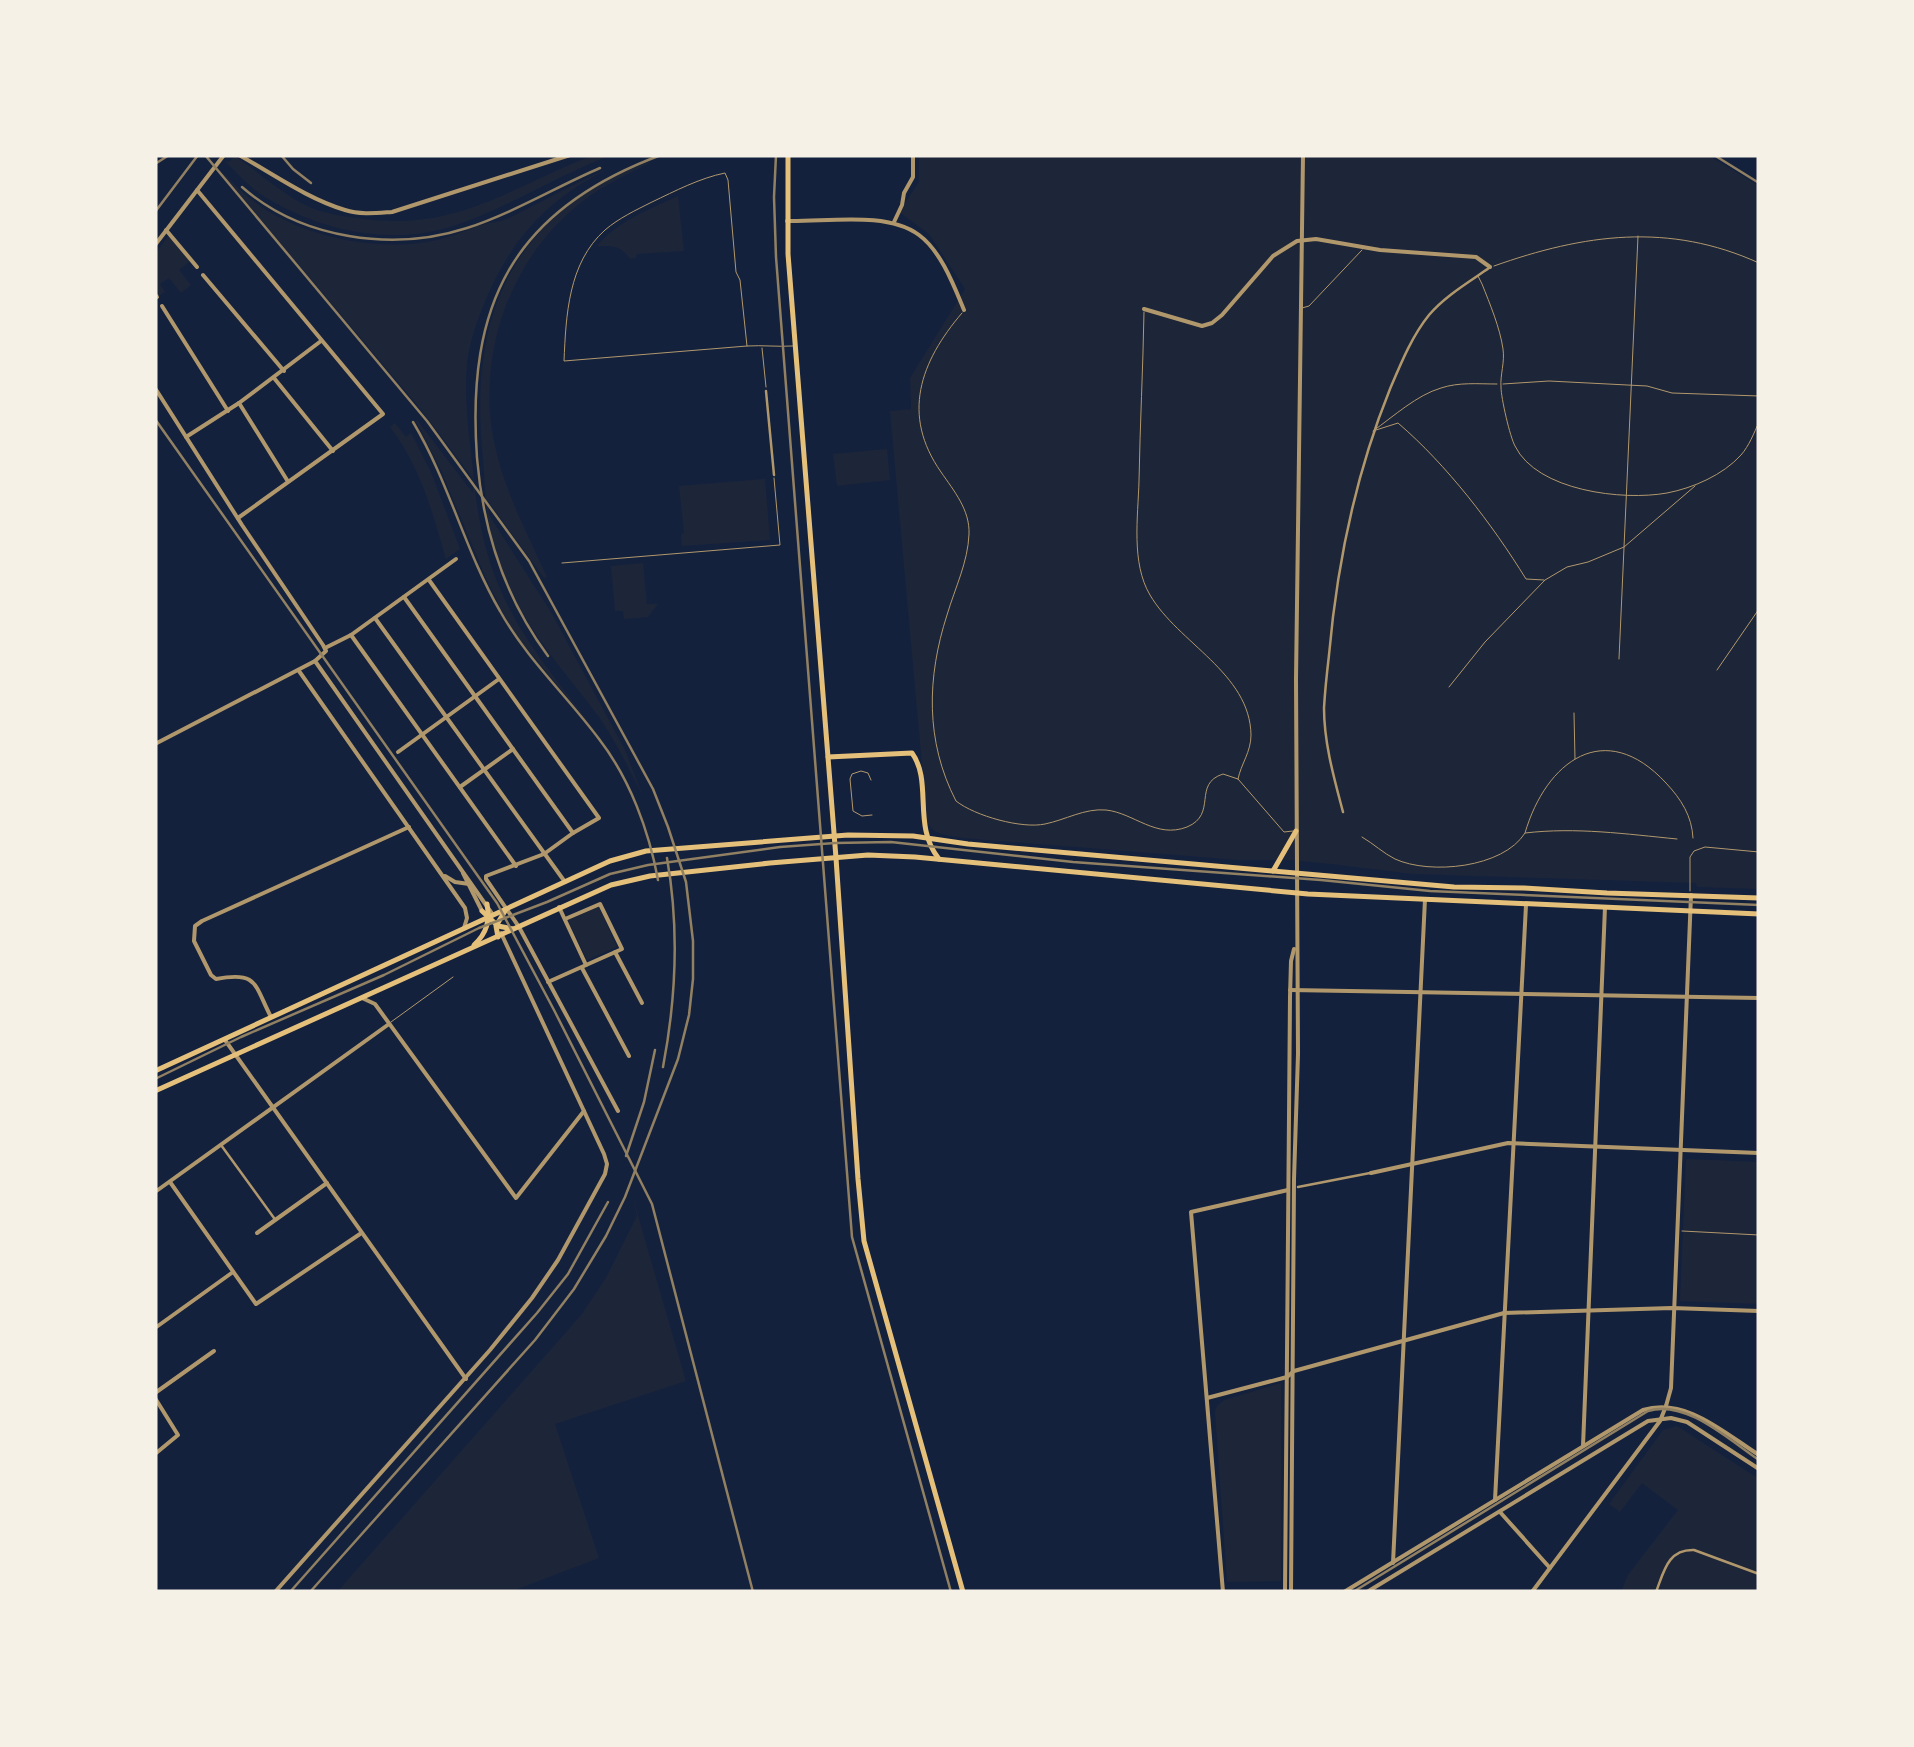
<svg xmlns="http://www.w3.org/2000/svg" width="1914" height="1747" viewBox="0 0 1914 1747" font-family="Lato,sans-serif">
	<style>
		.green { fill: #1d2539 }
		.lines { fill: none; stroke-linecap: round; stroke-linejoin: round }
		.service { stroke: #b1986c; stroke-width: 1 }
		.pedestrian { stroke: #b1986c; stroke-width: 2.5 }
		.minor { stroke: #b1986c; stroke-width: 4 }
		.tertiary { stroke: #b1986c; stroke-width: 4 }
		.secondary { stroke: #e5c07b; stroke-width: 5 }
		.primary { stroke: #e5c07b; stroke-width: 5 }
		.tram { stroke: #918062; stroke-width: 2.5 }
		.rail { stroke: #918062; stroke-width: 2.5 }
	</style>
	<rect width="100%" height="100%" fill="#14213d"/>
	<g class="green">
		<path d="M 594,155 L 612,155 C 557,175 507,209 450,227 C 388,246 319,230 265,197 C 250,188 237,173 225,161 L 229,162 L 235,156 C 258,172 281,192 305,205 C 323,214 346,217 366,219 C 457,231 513,186 594,155 Z"/>
		<path d="M 919,155 L 1708,155 L 1759,186 L 1759,889 L 1697,887 L 1696,883 L 1413,874 L 1331,864 L 1290,860 L 1238,860 L 963,838 C 949,835 931,836 927,820 L 890,411 L 911,409 L 910,378 L 965,289 L 929,234 L 899,212 L 919,182 Z"/>
		<path d="M 649,162 L 650,163 C 621,177 594,190 571,211 C 508,266 477,358 494,441 C 503,488 527,533 547,577 L 544,578 L 488,501 L 489,515 L 551,612 L 625,750 L 643,797 C 630,770 616,742 599,717 C 572,681 540,646 519,606 C 508,584 496,559 491,535 C 485,511 485,484 483,459 C 472,351 491,256 587,191 C 606,179 628,170 649,162 Z"/>
		<path d="M 610,168 C 551,197 513,236 487,297 C 478,318 470,340 467,363 C 464,398 469,435 473,470 C 477,514 484,554 503,595 C 525,644 561,685 593,728 L 519,639 L 505,617 L 485,576 L 440,468 L 416,421 L 417,420 L 473,493 L 473,479 L 423,412 L 218,169 C 230,179 240,191 252,200 C 298,236 371,251 427,242 C 448,239 465,230 485,224 C 493,222 500,222 507,219 C 542,202 574,183 610,168 Z"/>
		<path d="M 678,196 L 684,251 L 637,254 L 636,258 L 630,259 C 621,245 612,246 597,246 C 618,221 648,210 678,196 Z"/>
		<polygon points="169,235 190,261 179,270 191,285 181,293 169,278 160,284 165,292 157,297 155,293 155,254"/>
		<path d="M 395,423 L 406,437 L 411,433 L 431,472 L 460,549 L 446,559 C 431,508 421,468 390,427 Z"/>
		<polygon points="887,449 890,480 837,486 833,454"/>
		<polygon points="765,479 770,540 682,546 681,534 684,533 679,486"/>
		<polygon points="643,563 647,604 658,604 648,617 624,619 623,611 615,611 611,566"/>
		<polygon points="598,905 617,947 587,960 568,920"/>
		<polygon points="1686,1159 1759,1162 1759,1304 1680,1301"/>
		<polygon points="632,1195 686,1381 555,1424 599,1558 510,1592 337,1592 582,1314 606,1278 637,1216"/>
		<polygon points="1281,1383 1281,1581 1227,1582 1215,1412 1217,1406 1224,1400"/>
		<polygon points="1677,1426 1759,1479 1759,1592 1621,1592 1628,1575 1678,1510 1642,1483 1620,1512 1609,1504 1663,1430"/>
	</g>
	<g class="lines">
		<g class="service">
			<path d="M 1494,266 C 1584,234 1669,222 1759,263"/>
			<path d="M 1478,276 L 1482,284 C 1490,304 1500,328 1503,349 C 1505,362 1500,375 1501,387 C 1501,398 1510,437 1515,446 C 1537,491 1623,501 1667,493 C 1693,488 1723,475 1741,455 C 1749,446 1754,433 1759,422"/>
			<polyline points="1302,308 1309,306 1362,250"/>
			<path d="M 1144,312 C 1143,368 1140,425 1139,481 C 1138,517 1131,563 1150,595 C 1178,643 1250,673 1251,735 C 1251,752 1241,764 1238,779"/>
			<path d="M 962,313 C 920,362 901,415 941,472 C 954,491 970,510 969,534 C 968,562 955,588 947,615 C 927,677 925,741 956,801 C 975,816 1022,829 1045,824 C 1065,820 1085,808 1106,810 C 1134,813 1156,839 1187,827 C 1218,814 1192,784 1223,774 L 1238,779 L 1284,832 L 1293,831"/>
			<path d="M 747,346 L 740,280 L 736,272 L 728,180 L 725,173 C 700,178 675,191 652,202 C 636,210 619,218 605,230 C 568,263 566,316 564,361 L 747,346 C 763,345 777,347 793,346"/>
			<polyline points="762,348 766,387"/>
			<polyline points="1503,384 1549,381 1647,386 1672,393 1759,396"/>
			<path d="M 1376,430 L 1398,423 C 1447,465 1492,524 1526,579 L 1544,580"/>
			<path d="M 1373,431 C 1394,416 1417,395 1441,388 C 1459,382 1478,384 1497,384"/>
			<polyline points="562,563 780,545 774,478"/>
			<polyline points="1619,659 1638,236"/>
			<polyline points="1717,670 1759,609"/>
			<polyline points="1449,687 1485,642 1545,580 1567,567 1588,562 1624,547 1695,486"/>
			<polyline points="1574,713 1575,759"/>
			<polyline points="871,780 868,773 861,771 852,774 850,779 853,811 862,816 872,815"/>
			<path d="M 1525,833 C 1546,761 1605,717 1666,783 C 1681,799 1692,816 1693,838"/>
			<path d="M 1362,837 C 1374,844 1383,853 1395,859 C 1430,875 1503,868 1525,833 C 1576,827 1626,834 1677,839"/>
			<polyline points="1690,891 1690,857 1694,851 1705,847 1759,852"/>
			<polyline points="391,1022 453,977"/>
			<polyline points="1682,1231 1759,1235"/>
		</g>
		<g class="pedestrian">
			<polyline points="766,391 774,475"/>
			<path d="M 1343,812 C 1334,778 1324,743 1324,708 C 1325,690 1327,672 1329,655 C 1337,564 1356,473 1390,389 C 1401,363 1412,336 1429,315 C 1445,296 1469,282 1489,268"/>
			<polyline points="221,1145 274,1218"/>
			<polyline points="1298,1187 1370,1173"/>
			<path d="M 1656,1592 C 1664,1571 1668,1549 1694,1550 L 1759,1574"/>
		</g>
		<g class="minor">
			<path d="M 239,155 C 273,174 308,199 345,210 C 360,215 377,213 392,212 L 570,155"/>
			<polyline points="197,190 383,414 238,518"/>
			<path d="M 787,221 C 827,222 887,211 919,235 C 941,251 954,286 964,310"/>
			<polyline points="894,222 902,205 904,193 913,177 913,155"/>
			<polyline points="166,230 197,267"/>
			<polyline points="203,275 284,371"/>
			<polyline points="155,294 157,297"/>
			<polyline points="162,306 228,411"/>
			<polyline points="1144,309 1202,326 1212,323 1222,315 1273,256 1297,241 1316,239 1380,250 1476,257 1490,267"/>
			<polyline points="274,378 333,451"/>
			<polyline points="239,403 287,480"/>
			<polyline points="186,437 239,403 321,341"/>
			<polyline points="429,580 599,818 573,833 544,854 486,876 486,879 519,927 618,1111"/>
			<polyline points="404,597 573,833"/>
			<polyline points="375,618 565,882"/>
			<polyline points="351,635 516,866"/>
			<polyline points="325,648 351,635 456,559"/>
			<polyline points="299,671 465,908 467,918 464,928"/>
			<polyline points="155,744 315,661"/>
			<polyline points="398,752 499,679"/>
			<polyline points="460,787 513,749"/>
			<polyline points="445,876 455,882 469,884"/>
			<polyline points="559,907 586,965"/>
			<polyline points="615,952 642,1003"/>
			<polyline points="582,968 629,1056"/>
			<polyline points="548,982 622,949 600,904 565,919"/>
			<polyline points="1290,990 1759,998"/>
			<polyline points="362,998 375,1004 516,1198 584,1111"/>
			<path d="M 271,1017 C 254,984 258,971 216,979 L 211,975 L 194,941 L 195,926 L 202,921 L 409,827"/>
			<polyline points="225,1040 466,1379"/>
			<polyline points="1371,1173 1508,1143 1759,1153"/>
			<polyline points="170,1182 256,1304 360,1234"/>
			<polyline points="155,1192 389,1024"/>
			<polyline points="257,1233 327,1183"/>
			<polyline points="155,1328 233,1272"/>
			<polyline points="155,1393 214,1351"/>
			<polyline points="155,1398 178,1435 155,1454"/>
			<polyline points="1207,1398 1287,1377 1294,1371 1504,1313 1672,1308 1759,1311"/>
			<polyline points="1583,1446 1605,907"/>
			<polyline points="1495,1500 1526,905"/>
			<polyline points="1500,1512 1550,1568"/>
			<polyline points="1393,1563 1425,899"/>
			<polyline points="275,1592 490,1350 532,1298 558,1260 605,1174 607,1164 604,1154 501,933"/>
			<polyline points="1223,1592 1191,1212 1288,1190"/>
			<polyline points="1532,1592 1660,1421 1666,1406"/>
		</g>
		<g class="tertiary">
			<polyline points="155,245 224,155"/>
			<polyline points="155,388 242,525 323,645 326,651 315,661 493,915"/>
			<polyline points="463,873 481,909"/>
			<polyline points="1666,1406 1671,1388 1691,895"/>
			<polyline points="1285,1592 1290,997 1291,961 1294,949"/>
			<polyline points="1291,1592 1294,1179 1298,1054 1296,679 1303,155"/>
			<path d="M 1344,1592 L 1643,1410 C 1686,1397 1724,1433 1759,1455"/>
			<polyline points="1367,1592 1648,1421 1671,1418 1687,1422 1759,1469"/>
		</g>
		<polyline class="secondary" points="836,858 858,1179 864,1241 963,1592"/>
		<g class="primary">
			<polyline points="788,155 788,254 836,858"/>
			<path d="M 828,757 L 912,753 C 933,782 912,826 939,859"/>
			<polyline points="1273,871 1296,831"/>
			<polyline points="482,911 498,926 513,929"/>
			<polyline points="498,937 496,926 505,911"/>
			<path d="M 474,945 C 487,933 490,921 487,904"/>
			<polyline points="155,1071 610,861 646,851 848,835 913,836 968,844 1454,887 1524,888 1607,893 1759,898"/>
			<polyline points="155,1091 611,885 650,876 770,863 868,855 915,857 1308,894 1759,914"/>
		</g>
		<g class="tram">
			<polyline points="776,155 774,197 776,257 852,1237 951,1592"/>
			<polyline points="155,164 169,155"/>
			<polyline points="155,419 497,903 554,1010 652,1204 753,1592"/>
			<polyline points="155,1079 241,1037 384,975 479,928 547,902 610,874 648,865 780,847 835,843 891,842 1073,862 1321,880 1430,891 1759,905"/>
			<path d="M 1353,1592 L 1648,1411 C 1686,1399 1729,1440 1759,1460"/>
		</g>
		<g class="rail">
			<polyline points="205,155 427,421 529,561 653,789 668,827 686,882 693,941 693,979 689,1015 678,1059 625,1197 606,1236 574,1289 535,1340 310,1592"/>
			<polyline points="281,155 293,169 311,183"/>
			<polyline points="1714,155 1759,183"/>
			<path d="M 242,187 C 301,239 393,252 467,228 C 513,213 556,187 600,168"/>
			<polyline points="155,212 198,155"/>
			<path d="M 413,422 C 449,482 465,551 500,611 C 526,658 567,696 599,739 C 630,779 649,831 658,880"/>
			<path d="M 548,656 C 504,597 483,530 477,458 C 466,304 513,210 661,155"/>
			<path d="M 663,1067 C 676,999 679,926 667,858"/>
			<polyline points="626,1156 644,1102 655,1050"/>
			<polyline points="290,1592 537,1313 568,1274 608,1202"/>
		</g>
	</g>
	<rect width="1914" height="1747" fill="none" stroke="#f6f1e7" stroke-width="315"/>
</svg>
